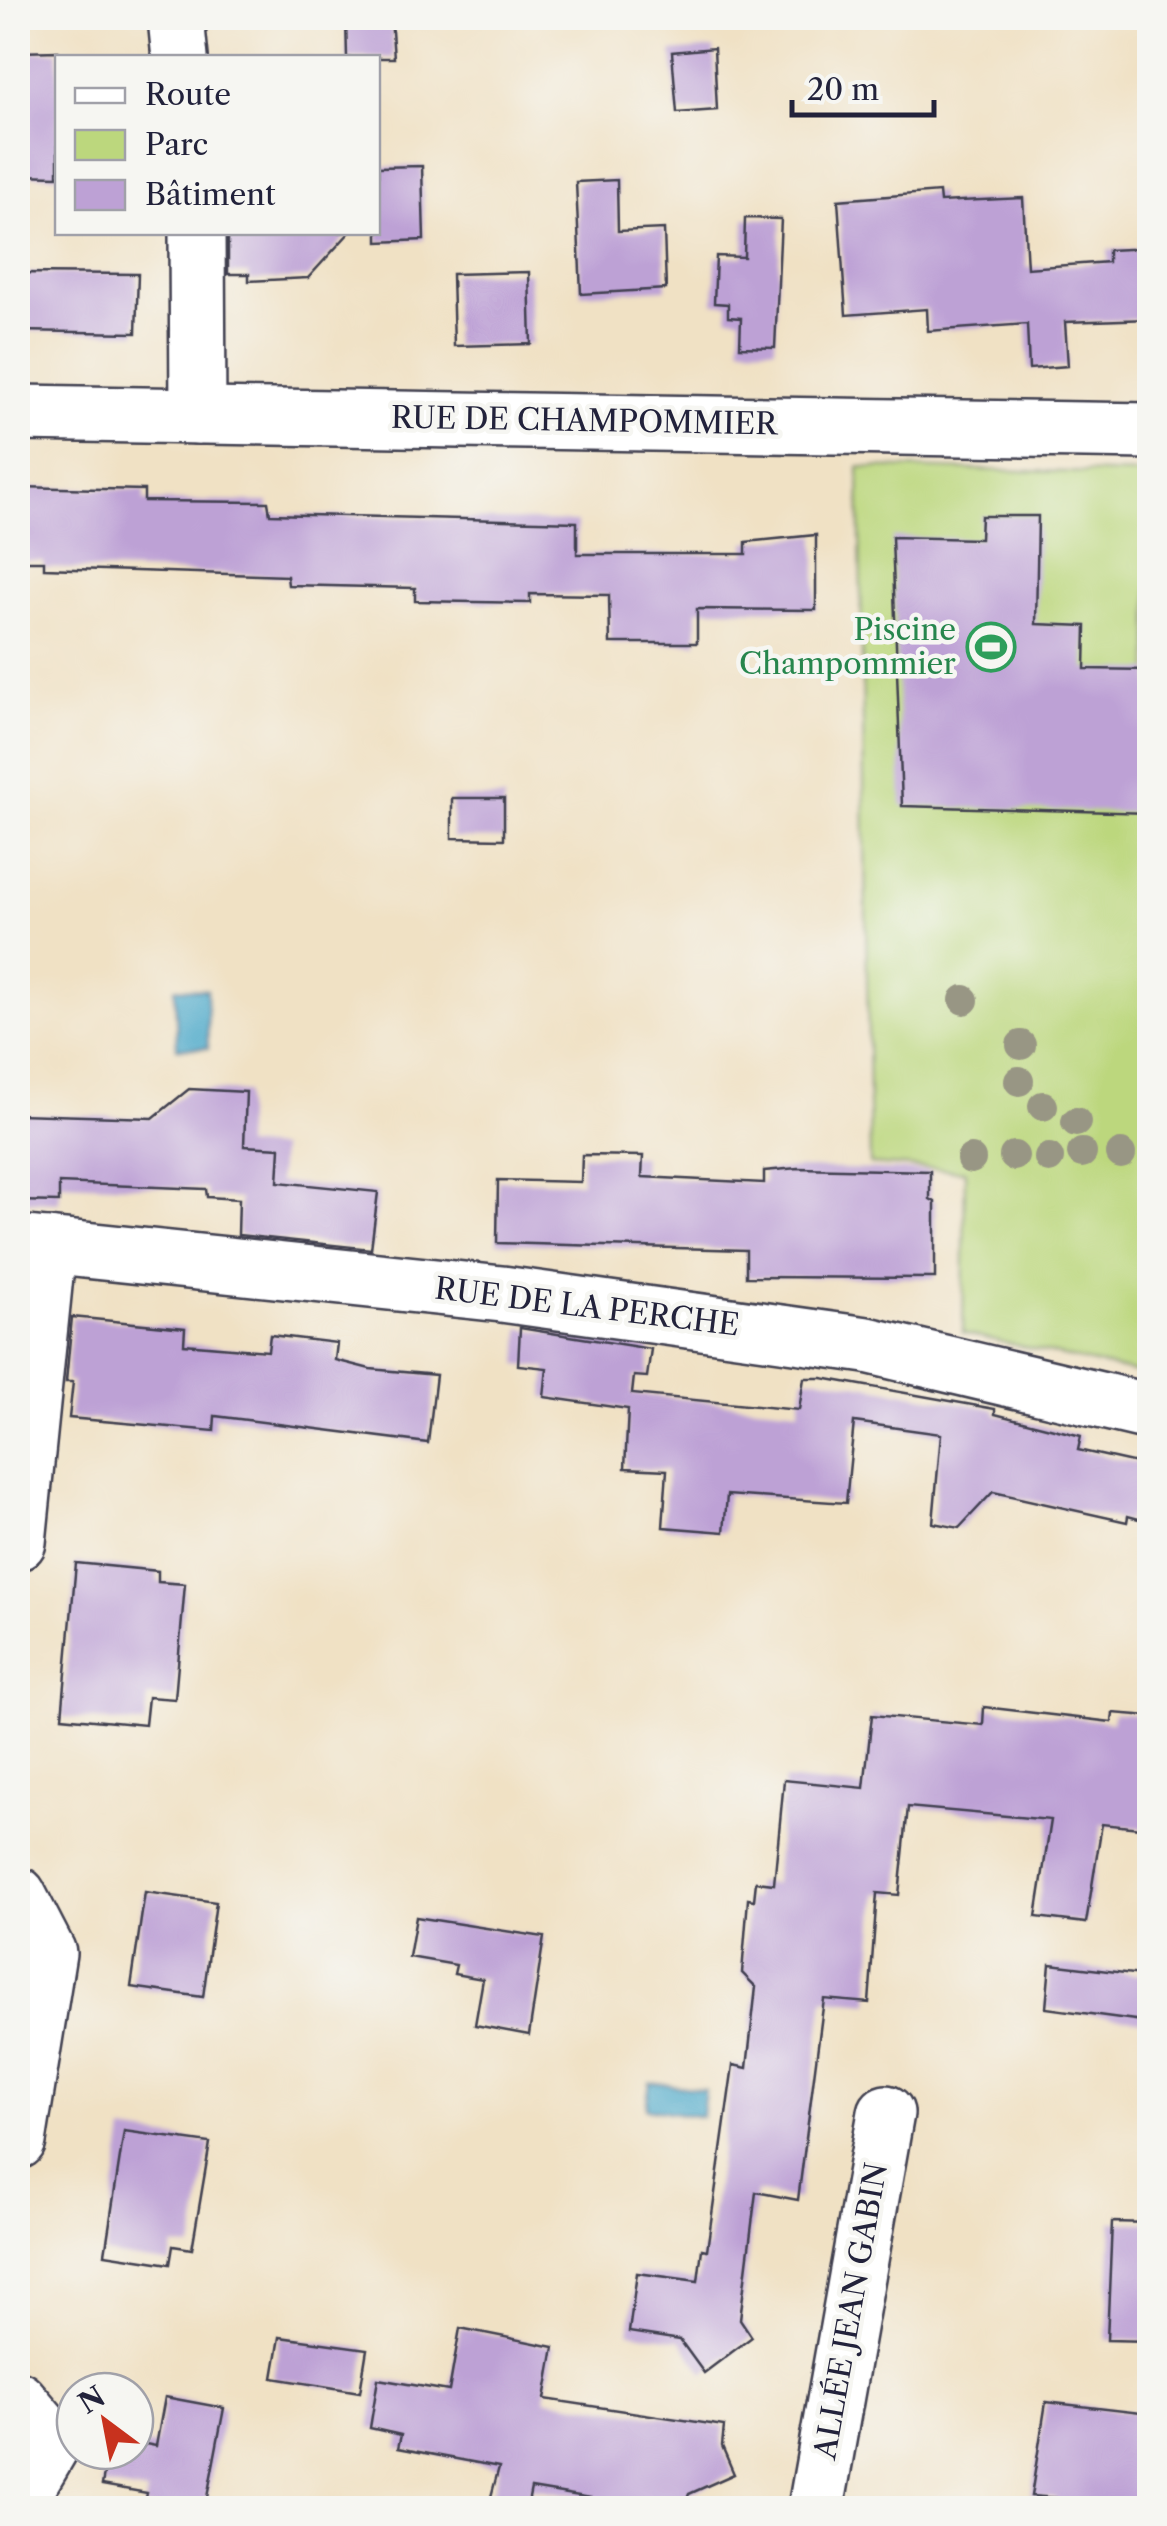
<svg xmlns="http://www.w3.org/2000/svg" width="1167" height="2526" viewBox="0 0 1167 2526" font-family="'Libre Caslon Text',serif">
	<style>
		.green { fill: #bcd77d; stroke: #6f7c5c; stroke-width: 2.5 }
		.water { fill: #4ba8c9; stroke: #366582; stroke-width: 2.5 }
		.building { fill: #bda1d5 }
		.lines { fill: none; stroke-linecap: round; stroke-linejoin: round }
		.minor-casing { stroke: #413f50; stroke-width: 60 }
		.minor { stroke: #fff; stroke-width: 55 }
		.tree { fill: #989684 }
		.labels { text-anchor: middle; stroke-width: 9; stroke-linejoin: round; paint-order: stroke }
		.street-label { font-size: 30px; fill: #22223b; stroke: #f6f6f2 }
		.leisure-label { font-size: 30px; fill: #27864d; stroke: #f6f6f2; text-anchor: end }
	</style>
	<rect width="100%" height="100%" fill="#f6f6f2"/>
	<filter id="ink" filterUnits="userSpaceOnUse"><feTurbulence type="fractalNoise" baseFrequency=".01" numOctaves="2"/><feDisplacementMap in="SourceGraphic" scale="20" xChannelSelector="R" yChannelSelector="G"/><feConvolveMatrix kernelMatrix="1 2 1 2 8 2 1 2 1" color-interpolation-filters="sRGB"/></filter>
	<filter id="wash" filterUnits="userSpaceOnUse"><feTurbulence type="fractalNoise" baseFrequency=".0048" numOctaves="4" result="noise"/><feDisplacementMap in="SourceGraphic" scale="40" xChannelSelector="R" yChannelSelector="G"/><feGaussianBlur stdDeviation="2.25" result="paint"/><feColorMatrix in="noise" values="0 0 0 0 0 0 0 0 0 0 0 0 0 0 0 0 0 1.4 0 .05"/><feComposite in="paint" operator="in"/></filter>
	<g filter="url(#wash)">
		<rect width="100%" height="100%" fill="#f0e1c4"/>
		<polygon class="green" points="859,467 1149,474 1149,1376 963,1333 965,1171 870,1164"/>
		<g class="water">
			<polygon points="175,988 207,990 208,1048 177,1048"/>
			<polygon points="650,2082 705,2090 702,2117 646,2108"/>
		</g>
		<g id="blocks">
			<g class="building">
				<polygon points="346,18 391,18 394,58 347,58"/>
				<polygon points="714,48 717,110 677,113 672,52"/>
				<polygon points="58,51 58,176 18,175 18,52"/>
				<polygon points="422,166 424,240 378,242 378,167"/>
				<polygon points="617,180 618,231 664,229 666,289 581,294 576,182"/>
				<polygon points="939,192 940,202 1023,198 1027,268 1108,262 1108,250 1150,248 1150,319 1065,322 1068,366 1029,369 1027,324 928,331 927,309 846,315 838,200"/>
				<polygon points="745,218 781,219 775,348 740,347 741,318 728,317 728,304 714,303 716,256 744,257"/>
				<polygon points="228,232 350,232 308,278 249,281 249,274 228,274"/>
				<polygon points="529,272 531,344 454,346 452,274"/>
				<polygon points="18,273 138,274 136,333 18,331"/>
				<polygon points="18,487 144,490 144,501 268,502 270,514 577,522 577,554 746,554 746,542 816,535 816,610 697,609 697,643 610,643 609,595 530,594 530,603 415,601 415,588 288,585 287,576 44,568 44,561 18,561"/>
				<polygon points="981,516 1038,516 1036,624 1086,626 1085,669 1150,670 1150,813 902,806 892,537 980,539"/>
				<polygon points="452,798 504,798 504,839 452,838"/>
				<polygon points="189,1089 246,1092 244,1146 280,1148 278,1182 378,1192 371,1249 238,1235 239,1199 207,1197 206,1189 59,1183 59,1202 18,1201 18,1114 153,1118"/>
				<polygon points="582,1155 643,1156 642,1177 764,1183 764,1171 798,1168 930,1171 930,1199 935,1202 935,1278 746,1277 746,1250 497,1243 498,1180 581,1182"/>
				<polygon points="72,1317 185,1328 184,1344 268,1351 270,1335 337,1343 335,1360 370,1369 436,1375 428,1443 215,1416 214,1431 69,1418 73,1382 66,1382"/>
				<polygon points="520,1328 651,1349 647,1377 634,1376 632,1394 799,1410 804,1378 822,1378 995,1409 995,1414 1081,1436 1078,1450 1150,1466 1150,1522 1128,1516 1127,1522 993,1492 959,1528 933,1523 941,1434 854,1422 846,1503 727,1495 724,1532 663,1527 667,1470 625,1468 628,1409 544,1397 547,1368 518,1365"/>
				<polygon points="76,1563 158,1571 158,1582 185,1584 175,1699 148,1697 145,1725 62,1717"/>
				<polygon points="984,1707 1112,1722 1113,1713 1150,1716 1150,1829 1102,1824 1086,1923 1036,1917 1051,1820 908,1807 899,1895 877,1893 869,2003 824,1999 798,2200 756,2192 740,2319 752,2337 704,2373 680,2340 629,2332 637,2273 698,2281 702,2249 707,2250 733,2065 747,2068 756,1987 742,1973 748,1899 754,1900 756,1882 774,1884 784,1780 864,1788 872,1715 983,1725"/>
				<polygon points="145,1892 216,1902 203,1997 131,1987"/>
				<polygon points="416,1917 544,1937 529,2035 475,2025 483,1979 454,1974 456,1965 409,1957"/>
				<polygon points="1050,1964 1150,1976 1150,2022 1046,2008"/>
				<polygon points="124,2131 210,2143 192,2249 173,2246 170,2264 105,2254"/>
				<polygon points="1112,2222 1150,2223 1150,2341 1107,2340"/>
				<polygon points="460,2328 554,2347 545,2399 724,2426 722,2446 734,2474 689,2494 683,2508 613,2508 610,2501 531,2488 527,2508 488,2508 499,2467 398,2448 401,2435 370,2428 378,2379 449,2391"/>
				<polygon points="280,2337 367,2349 360,2392 273,2378"/>
				<polygon points="165,2397 224,2408 205,2508 144,2508 147,2493 102,2485 108,2451 135,2451 135,2442 156,2446"/>
				<polygon points="1046,2402 1150,2414 1150,2508 1055,2508 1056,2498 1031,2496"/>
			</g>
		</g>
	</g>
	<g filter="url(#ink)">
		<use href="#blocks" fill-opacity="0" stroke="#413f50" stroke-width="2.5"/>
		<g class="lines">
			<g class="minor-casing">
				<g id="minor">
					<polyline points="176,18 180,58"/>
					<polyline points="197,232 198,416"/>
					<polyline points="18,413 1150,431"/>
					<polyline points="18,1243 502,1294 867,1345 1150,1412"/>
					<polyline points="18,1542 48,1246"/>
					<polyline points="18,1895 48,1953 18,2141"/>
					<polyline points="18,2399 54,2441 18,2502"/>
					<polyline points="816,2508 886,2113"/>
				</g>
			</g>
			<use href="#minor" class="minor"/>
		</g>
		<g class="tree">
			<circle cx="964" cy="1000" r="15"/>
			<circle cx="1021" cy="1045" r="15"/>
			<circle cx="1019" cy="1081" r="15"/>
			<circle cx="1043" cy="1106" r="15"/>
			<circle cx="1076" cy="1122" r="15"/>
			<circle cx="1082" cy="1153" r="15"/>
			<circle cx="1121" cy="1154" r="15"/>
			<circle cx="1014" cy="1156" r="15"/>
			<circle cx="1049" cy="1158" r="15"/>
			<circle cx="971" cy="1159" r="15"/>
		</g>
	</g>
	<defs>
		<g id="stadium-ring" transform="scale(2.5)"><circle r="9.5" fill="#f6f6f2" stroke="#2e9e5b" stroke-width="1.5"/><path d="M0-5a6.5 5 0 1 0 0 10a6.5 5 0 1 0 0-10ZM-3.5-1.8h7v3.6h-7Z" fill="#2e9e5b"/></g>
	</defs>
	<g fill-rule="evenodd">
		<use href="#stadium-ring" x="991" y="647"/>
	</g>
	<g class="labels">
		<g class="street-label">
			<text transform="translate(584 421) rotate(1)" y="10">RUE DE CHAMPOMMIER</text>
			<text transform="translate(587 1307) rotate(7)" y="10">RUE DE LA PERCHE</text>
			<text transform="translate(851 2311) rotate(-80)" y="10">ALLÉE JEAN GABIN</text>
		</g>
		<g class="leisure-label">
			<text x="956" y="640">Piscine<tspan x="956" dy="34">Champommier</tspan></text>
		</g>
	</g>
	<rect width="1167" height="2526" fill="none" stroke="#f6f6f2" stroke-width="60"/>
	<rect x="55" y="55" width="325" height="180" fill="#f6f6f2" stroke="#a1a1a9" stroke-width="2.5"/>
	<rect x="75" y="88" width="50" height="15" fill="#ffffff" stroke="#a1a1a9" stroke-width="2.5"/>
	<text x="145" y="105" font-size="30" fill="#22223b">Route</text>
	<rect x="75" y="130" width="50" height="30" fill="#bcd77d" stroke="#a1a1a9" stroke-width="2.5"/>
	<text x="145" y="155" font-size="30" fill="#22223b">Parc</text>
	<rect x="75" y="180" width="50" height="30" fill="#bda1d5" stroke="#a1a1a9" stroke-width="2.5"/>
	<text x="145" y="205" font-size="30" fill="#22223b">Bâtiment</text>
	<g transform="translate(105 2421) rotate(328)"><circle r="48" fill="#f6f6f2" stroke="#a1a1a9" stroke-width="2.5"/>
	<path d="M0-8L18 38L0 25L-18 38Z" fill="#c8321e"/>
	<text y="-15" font-size="28" font-weight="bold" text-anchor="middle" fill="#22223b">N</text>
	</g>
	<path d="M792 100v15h142v-15" fill="none" stroke="#22223b" stroke-width="5"/>
	<text x="807" y="100" font-size="30" fill="#22223b" stroke="#f6f6f2" stroke-width="8" paint-order="stroke">20 m</text>
</svg>
